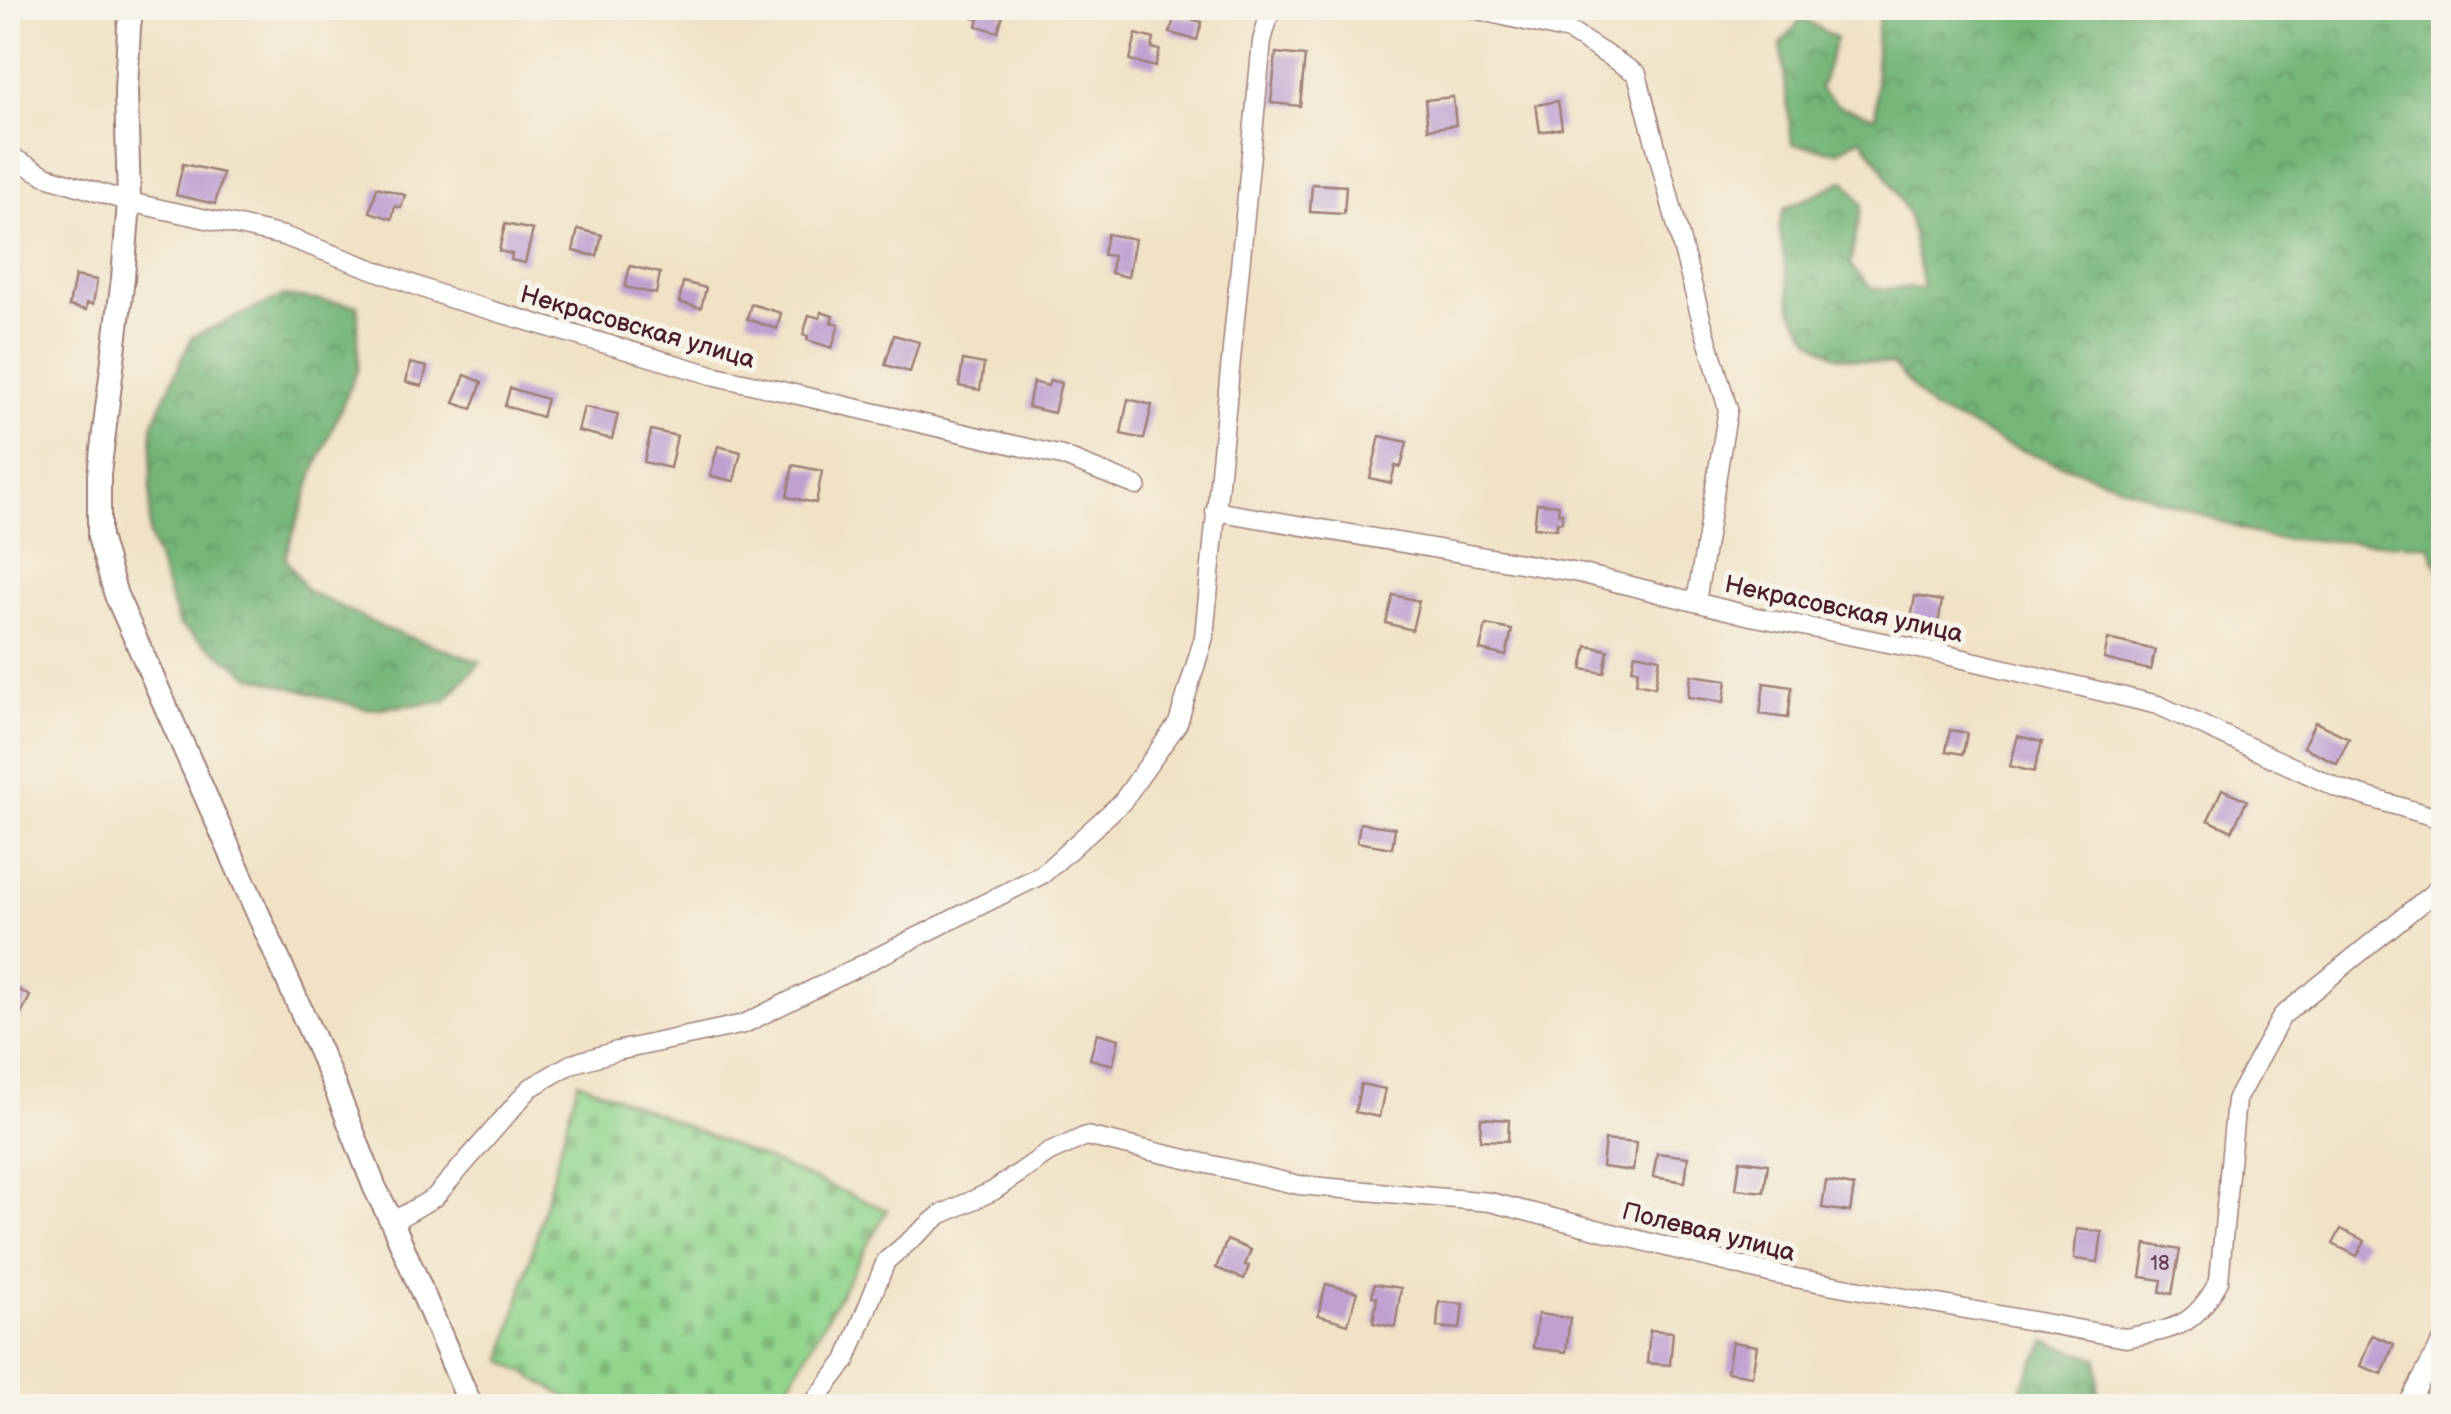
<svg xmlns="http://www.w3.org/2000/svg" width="2451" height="1414" viewBox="0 0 2451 1414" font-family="'Balsamiq Sans',sans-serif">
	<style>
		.forest { fill: url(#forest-crowns); stroke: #5f6a52; stroke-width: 2.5 }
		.cemetery { fill: url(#cemetery-stones); stroke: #6e7a5c; stroke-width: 2.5 }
		.building { fill: #bfa0d1 }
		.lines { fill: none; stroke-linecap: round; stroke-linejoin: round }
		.minor-casing { stroke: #9e8078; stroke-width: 21 }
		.tertiary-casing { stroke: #9e8078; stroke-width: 26 }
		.minor { stroke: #fff; stroke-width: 18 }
		.tertiary { stroke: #fff; stroke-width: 22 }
		.labels { text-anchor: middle; stroke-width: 10; stroke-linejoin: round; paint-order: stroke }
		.number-label { font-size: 20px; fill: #673f54 }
		.street-label { font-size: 25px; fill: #4a1f2b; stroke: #f7f3e8 }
	</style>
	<defs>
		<pattern id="forest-crowns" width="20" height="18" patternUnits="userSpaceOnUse" patternTransform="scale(2.5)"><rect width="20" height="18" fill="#74b678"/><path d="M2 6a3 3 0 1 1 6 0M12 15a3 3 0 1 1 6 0" fill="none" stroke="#619363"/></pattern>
		<pattern id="cemetery-stones" width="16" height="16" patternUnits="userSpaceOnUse" patternTransform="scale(2.5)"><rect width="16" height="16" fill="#91d58d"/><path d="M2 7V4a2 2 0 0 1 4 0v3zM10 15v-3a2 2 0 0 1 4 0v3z" fill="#7fb67a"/></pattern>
	</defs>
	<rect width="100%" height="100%" fill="#f7f3e8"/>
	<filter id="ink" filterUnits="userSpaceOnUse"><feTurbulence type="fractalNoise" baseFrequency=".01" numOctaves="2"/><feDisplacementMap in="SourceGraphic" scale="20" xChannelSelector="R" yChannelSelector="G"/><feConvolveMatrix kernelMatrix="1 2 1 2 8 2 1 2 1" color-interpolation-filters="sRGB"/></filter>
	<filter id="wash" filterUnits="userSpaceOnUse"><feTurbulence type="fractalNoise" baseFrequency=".0048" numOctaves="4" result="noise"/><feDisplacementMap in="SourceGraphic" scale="40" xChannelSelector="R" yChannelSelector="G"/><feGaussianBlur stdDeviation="2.25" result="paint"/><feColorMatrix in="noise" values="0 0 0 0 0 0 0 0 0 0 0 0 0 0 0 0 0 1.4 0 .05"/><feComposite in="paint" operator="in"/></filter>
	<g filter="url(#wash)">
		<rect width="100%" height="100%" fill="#f1e2c6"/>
		<g class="forest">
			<polygon points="1881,8 2443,8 2443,580 2429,545 2267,538 2002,443 1975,428 1932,410 1893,365 1837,356 1813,341 1792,310 1779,227 1784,209 1845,180 1862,204 1850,265 1872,289 1923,288 1908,214 1881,166 1861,137 1838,152 1792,144 1781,44 1802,18 1836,38 1820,90 1839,106 1876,117 1876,39"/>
			<polygon points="284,296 358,305 358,368 315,470 285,557 306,590 386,629 481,662 444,702 367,709 251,676 179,625 149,535 153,423 192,337"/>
			<polygon points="2046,1341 2098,1359 2098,1400 2085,1406 2011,1406"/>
		</g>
		<polygon class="cemetery" points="578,1081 887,1210 777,1406 582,1406 503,1360"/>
		<g id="blocks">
			<g class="building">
				<polygon points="976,8 1005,8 998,32 977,26 979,19 973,18"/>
				<polygon points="1175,15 1202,22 1197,40 1170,33"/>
				<polygon points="1136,34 1154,39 1152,48 1160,50 1155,67 1130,60"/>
				<polygon points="1276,53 1305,56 1300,106 1271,103"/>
				<polygon points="1453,97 1456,125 1428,129 1425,100"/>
				<polygon points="1558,101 1562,128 1540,132 1536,105"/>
				<polygon points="183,164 223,173 215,204 176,195"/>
				<polygon points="1312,184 1346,186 1344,214 1310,212"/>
				<polygon points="377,187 405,195 401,208 395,206 392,219 370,212"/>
				<polygon points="505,224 533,230 525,263 511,260 512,254 499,251"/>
				<polygon points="578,229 602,235 597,256 573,251"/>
				<polygon points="1107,234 1135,239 1128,277 1111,273 1113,256 1103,255"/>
				<polygon points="630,266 660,273 656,294 625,287"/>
				<polygon points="8,268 18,271 13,293 8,291"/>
				<polygon points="75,276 97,280 93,304 87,303 86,310 69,306"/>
				<polygon points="683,282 706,288 701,308 679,302"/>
				<polygon points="751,304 781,313 777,329 747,319"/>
				<polygon points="821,312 833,316 831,322 839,324 832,348 807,340 808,336 803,335 809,315 820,318"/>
				<polygon points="894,335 919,342 910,372 885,365"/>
				<polygon points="963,360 984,364 980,390 959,386"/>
				<polygon points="410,363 427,367 422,386 406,382"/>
				<polygon points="465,375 482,382 472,409 454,403"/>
				<polygon points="1050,380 1061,383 1054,413 1028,407 1033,382 1048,386"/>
				<polygon points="510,388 547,399 542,417 505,406"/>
				<polygon points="1128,399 1152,405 1144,439 1121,434"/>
				<polygon points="584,407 618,414 612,439 578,431"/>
				<polygon points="651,430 677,436 670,468 644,462"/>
				<polygon points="1380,436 1407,442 1401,467 1395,466 1391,483 1370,478"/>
				<polygon points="718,446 741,452 734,481 710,476"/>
				<polygon points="793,465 822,471 816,503 787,497"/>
				<polygon points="1537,503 1559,505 1558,513 1562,513 1562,522 1557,522 1557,529 1534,527"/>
				<polygon points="1393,595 1419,601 1412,630 1386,623"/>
				<polygon points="1915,596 1942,601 1938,624 1911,619"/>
				<polygon points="1486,625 1512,630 1506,656 1480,650"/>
				<polygon points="2108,639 2155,650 2150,670 2104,659"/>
				<polygon points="1587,646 1608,650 1604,673 1582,669"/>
				<polygon points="1635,653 1660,658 1655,687 1636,683 1638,670 1632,669"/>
				<polygon points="1691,675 1727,680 1724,702 1688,697"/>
				<polygon points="1764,683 1792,687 1788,718 1760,714"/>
				<polygon points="2315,722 2349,738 2337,763 2303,747"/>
				<polygon points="1950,730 1967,733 1963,754 1946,751"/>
				<polygon points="2018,736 2042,742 2034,772 2010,766"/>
				<polygon points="2222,789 2247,800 2232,831 2208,820"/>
				<polygon points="1360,823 1395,828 1392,848 1357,842"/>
				<polygon points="8,984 30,996 11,1035 8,1034"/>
				<polygon points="1097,1033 1119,1039 1113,1065 1090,1059"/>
				<polygon points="1361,1084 1385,1089 1379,1117 1355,1112"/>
				<polygon points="1481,1118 1509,1120 1508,1141 1480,1140"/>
				<polygon points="1605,1140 1636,1143 1633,1171 1602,1167"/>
				<polygon points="1657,1153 1688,1157 1685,1182 1653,1177"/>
				<polygon points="1740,1160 1768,1164 1764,1192 1736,1189"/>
				<polygon points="1826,1181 1854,1186 1850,1212 1822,1208"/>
				<polygon points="2077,1229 2102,1232 2098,1262 2074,1259"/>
				<polygon points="2341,1229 2365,1241 2357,1256 2333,1244"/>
				<polygon points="1227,1240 1251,1250 1245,1265 1249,1266 1244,1279 1216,1268"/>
				<polygon points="2146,1244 2180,1250 2172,1294 2160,1292 2162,1280 2141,1277"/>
				<polygon points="1326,1284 1357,1292 1348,1324 1318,1315"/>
				<polygon points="1374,1284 1401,1288 1395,1327 1373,1323 1377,1297 1372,1296"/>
				<polygon points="1439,1302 1463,1304 1460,1329 1437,1327"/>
				<polygon points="1538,1314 1570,1318 1566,1352 1533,1348"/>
				<polygon points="1650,1330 1673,1332 1670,1365 1647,1363"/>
				<polygon points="2372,1335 2394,1344 2382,1374 2360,1366"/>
				<polygon points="1732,1342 1757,1346 1752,1376 1727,1372"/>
			</g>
		</g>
	</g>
	<g filter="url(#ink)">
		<use href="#blocks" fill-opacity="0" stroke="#9e8078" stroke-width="2.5"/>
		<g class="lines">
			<g class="minor-casing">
				<g id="minor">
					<polyline points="1469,8 1569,31 1637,74 1702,322 1728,409 1696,602"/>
					<polyline points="8,155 46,176 129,202 284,236 449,298 712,375 1062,456 1137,486"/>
					<polyline points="1215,511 1579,573 1751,616 1934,652 2158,705 2338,788 2444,820"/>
					<polyline points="392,1222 435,1197 530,1088 571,1064 617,1051 744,1024 1043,874 1122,802 1178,723 1204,637 1262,41 1271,8"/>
					<path d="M 811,1406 L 846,1361 L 886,1261 L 940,1215 L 993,1191 L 1048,1153 L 1086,1136 L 1299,1185 L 1490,1202 L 1773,1274 L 2126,1338 C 2175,1328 2193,1329 2219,1281 L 2236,1100 L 2282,1016 L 2444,884"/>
					<polyline points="2407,1406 2444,1338"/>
				</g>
			</g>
			<g class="tertiary-casing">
				<polyline id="tertiary" points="132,8 129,26 126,91 129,202 123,278 99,474 99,537 116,595 333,1082 375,1188 392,1222 471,1406"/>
			</g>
			<use href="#minor" class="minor"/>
			<use href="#tertiary" class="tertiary"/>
		</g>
	</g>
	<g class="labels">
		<g class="number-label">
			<text x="2160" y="1270">18</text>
		</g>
		<g class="street-label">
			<text transform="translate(638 326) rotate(16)" y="9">Некрасовская улица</text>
			<text transform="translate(1844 608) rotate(12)" y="9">Некрасовская улица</text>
			<text transform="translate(1709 1231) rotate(14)" y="9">Полевая улица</text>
		</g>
	</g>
	<rect width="2451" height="1414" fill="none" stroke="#f7f3e8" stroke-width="40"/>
</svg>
